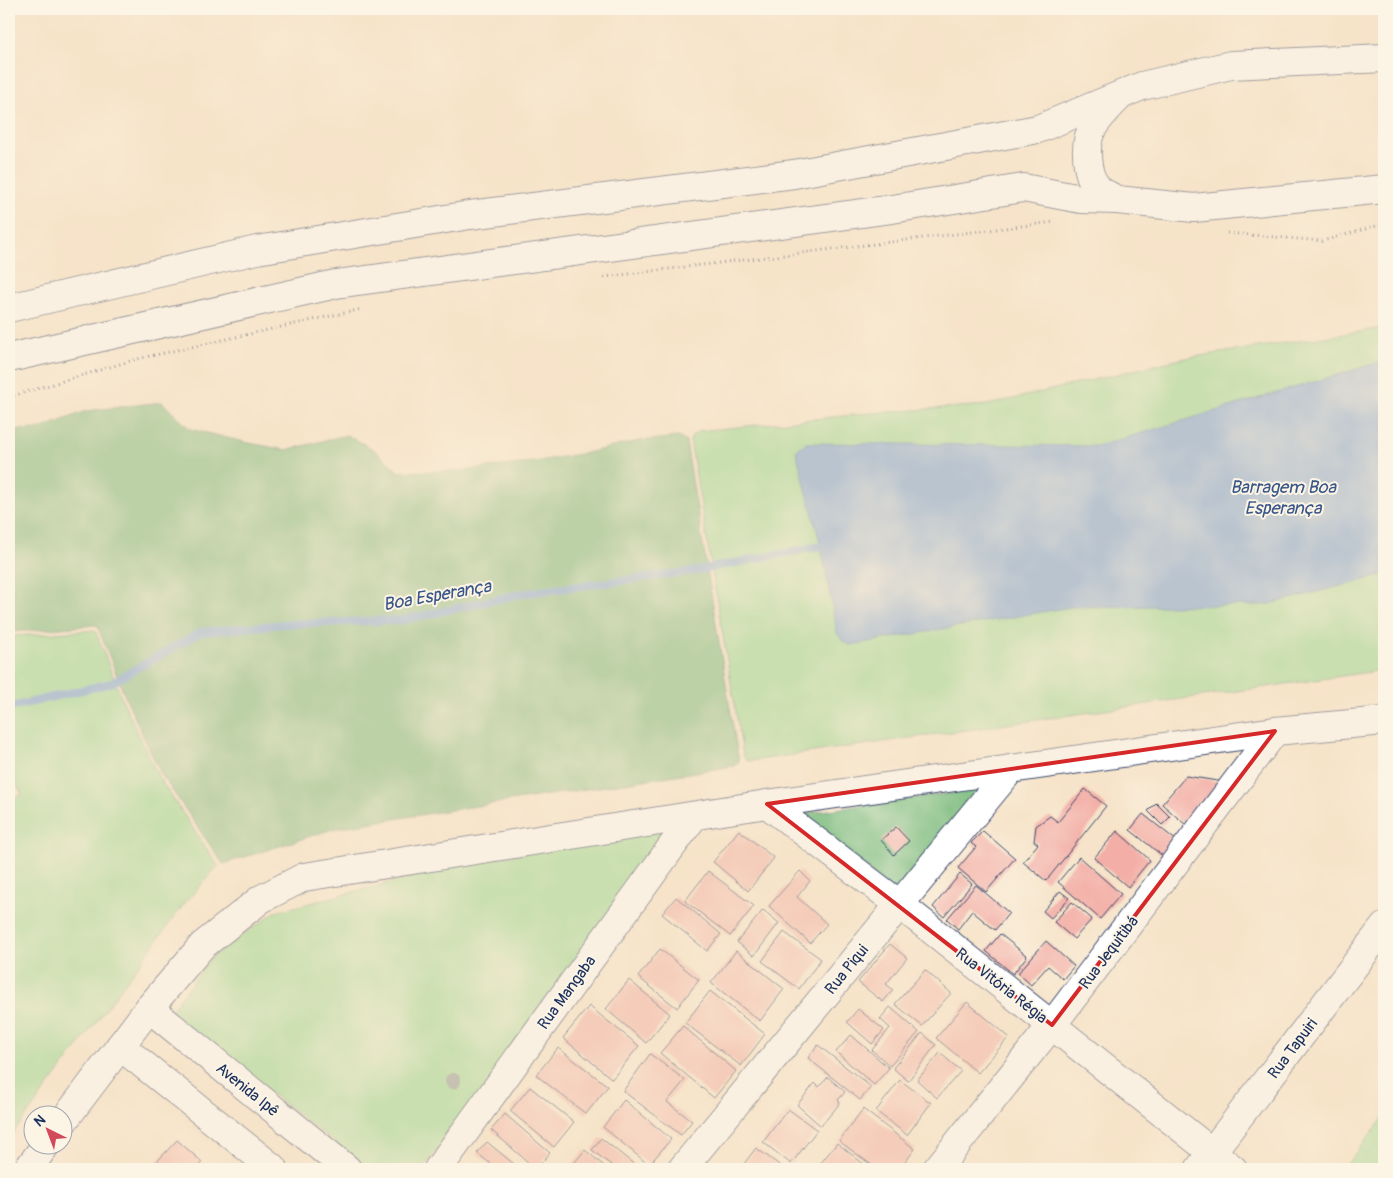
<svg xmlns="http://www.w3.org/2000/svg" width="1393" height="1178" viewBox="0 0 1393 1178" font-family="Pangolin,sans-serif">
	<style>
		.green { fill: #95da93; stroke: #588478 }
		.forest { fill: #78ba7d; stroke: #4a746e }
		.water { fill: #6f9ed8; stroke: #45669b }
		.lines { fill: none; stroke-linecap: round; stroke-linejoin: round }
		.stream { stroke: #6f9ed8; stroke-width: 8 }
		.building { fill: #f3afa7 }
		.minor-casing { stroke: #3c4a6e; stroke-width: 30 }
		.tertiary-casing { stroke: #3c4a6e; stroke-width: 30 }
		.secondary-casing { stroke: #3c4a6e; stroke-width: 30 }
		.path { stroke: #3c4a6e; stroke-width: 3; stroke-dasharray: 1 4; stroke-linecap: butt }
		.minor { stroke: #fff; stroke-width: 28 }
		.tertiary { stroke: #fff; stroke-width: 28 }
		.secondary { stroke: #fff; stroke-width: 28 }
		.tree { fill: #8f9895 }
		.marked { fill: none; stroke: #d62828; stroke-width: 4; stroke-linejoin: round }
		.labels { text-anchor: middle; stroke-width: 4; stroke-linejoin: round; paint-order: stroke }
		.street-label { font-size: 16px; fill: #1b2f5e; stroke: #fcf5e5 }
		.water-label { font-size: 18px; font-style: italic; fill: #385689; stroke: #fcf5e5 }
	</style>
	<rect width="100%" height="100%" fill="#fcf5e5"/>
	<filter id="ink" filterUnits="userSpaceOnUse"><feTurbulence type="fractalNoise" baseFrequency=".02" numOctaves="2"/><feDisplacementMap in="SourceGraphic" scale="10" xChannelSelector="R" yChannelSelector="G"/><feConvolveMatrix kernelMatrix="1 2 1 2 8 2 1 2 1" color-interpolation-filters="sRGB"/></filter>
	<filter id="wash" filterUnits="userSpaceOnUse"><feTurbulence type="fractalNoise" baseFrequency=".0096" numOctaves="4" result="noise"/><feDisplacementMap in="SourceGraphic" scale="20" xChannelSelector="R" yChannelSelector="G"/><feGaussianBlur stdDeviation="1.12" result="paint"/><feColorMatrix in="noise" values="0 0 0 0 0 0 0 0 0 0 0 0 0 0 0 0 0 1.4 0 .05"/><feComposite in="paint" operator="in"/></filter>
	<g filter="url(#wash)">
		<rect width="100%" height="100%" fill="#f6e3c9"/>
		<g class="green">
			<polygon points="1384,328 1384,670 750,761 746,760 743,755 690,440 693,435 699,431 871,413 988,405 1180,359"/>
			<polygon points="95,630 121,697 158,776 218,866 184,904 9,1139 9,802 22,794 9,771 9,651 15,636"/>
			<polygon points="677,829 517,1046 423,1169 369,1169 168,1014 212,957 275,912 474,861"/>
			<polygon points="1384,1117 1384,1169 1343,1169"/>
		</g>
		<g class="forest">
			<polygon points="162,402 190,429 249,443 286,450 347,435 373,449 399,472 459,471 521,464 586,453 639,441 679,437 686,442 739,762 734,766 336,828 223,864 161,774 124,694 97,625 12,632 9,640 9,430 40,429 86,411"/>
			<polygon points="979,789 896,894 800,814"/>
		</g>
		<polygon class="water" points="1384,361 1384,575 1266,605 1071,607 850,645 843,641 837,633 821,546 796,451 805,443 1098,446"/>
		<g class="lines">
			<polyline class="stream" points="9,706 20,705 111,683 201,632 285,624 403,620 520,594 695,571 821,546"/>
		</g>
		<g id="blocks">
			<g class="building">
				<polygon points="1186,776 1224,782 1186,825 1162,804"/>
				<polygon points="1085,789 1106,806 1046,881 1023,862 1038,844 1034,841 1036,826 1050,816 1058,822"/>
				<polygon points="1156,803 1170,817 1162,825 1148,811"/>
				<polygon points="1143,814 1177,841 1164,857 1130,830"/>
				<polygon points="896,827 909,841 894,855 881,840"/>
				<polygon points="739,830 774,858 748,891 713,862"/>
				<polygon points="983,831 1015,858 986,892 958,868 976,847 971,843"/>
				<polygon points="1117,831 1150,860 1128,887 1094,858"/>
				<polygon points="1079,857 1121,894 1100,919 1058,882"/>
				<polygon points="708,871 754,906 730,936 685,901"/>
				<polygon points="800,871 810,881 797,897 827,924 810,943 769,906"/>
				<polygon points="960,874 972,884 944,917 933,907"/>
				<polygon points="976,885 1009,913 995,930 972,911 958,929 947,919"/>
				<polygon points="1060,891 1069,898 1051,918 1043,911"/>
				<polygon points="676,897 721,934 707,951 662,914"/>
				<polygon points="1072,902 1092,919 1074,939 1054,922"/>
				<polygon points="763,910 779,923 754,956 737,942"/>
				<polygon points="784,932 821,959 799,989 762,961"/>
				<polygon points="1000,934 1027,956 1013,974 986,951"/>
				<polygon points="1046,941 1074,966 1063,979 1048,966 1031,985 1018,973"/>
				<polygon points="890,944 907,958 886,984 893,990 883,1002 858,982"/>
				<polygon points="660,949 699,980 677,1008 638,977"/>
				<polygon points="736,951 784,989 760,1021 711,983"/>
				<polygon points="925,970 951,993 922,1026 895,1004"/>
				<polygon points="629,980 670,1014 646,1043 606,1009"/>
				<polygon points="710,991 765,1034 741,1066 685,1023"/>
				<polygon points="967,1002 1009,1037 978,1073 936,1038"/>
				<polygon points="589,1006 639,1046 612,1079 563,1038"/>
				<polygon points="890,1007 919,1032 890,1066 872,1050 890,1028 880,1019"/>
				<polygon points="858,1009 884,1030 872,1044 847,1022"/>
				<polygon points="683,1026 736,1071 714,1098 660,1053"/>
				<polygon points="922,1033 936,1045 908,1081 893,1068"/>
				<polygon points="851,1035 889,1068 874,1085 836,1052"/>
				<polygon points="818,1045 871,1087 860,1100 808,1058"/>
				<polygon points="558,1048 608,1086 586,1114 536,1075"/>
				<polygon points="940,1053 961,1071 937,1098 917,1080"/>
				<polygon points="650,1054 685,1080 667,1102 692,1121 681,1135 623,1091"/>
				<polygon points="828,1077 845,1092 838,1100 840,1103 821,1126 797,1105 815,1083 819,1087"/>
				<polygon points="900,1080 931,1103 907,1135 876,1111"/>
				<polygon points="530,1087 574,1122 554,1147 510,1111"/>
				<polygon points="624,1100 671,1139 649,1165 603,1127"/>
				<polygon points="788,1109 817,1130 791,1164 763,1142"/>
				<polygon points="863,1109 915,1149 900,1169 877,1169 839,1141"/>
				<polygon points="505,1114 550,1153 536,1169 491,1130"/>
				<polygon points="601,1138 640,1169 616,1169 592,1150"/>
				<polygon points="177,1140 202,1162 196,1169 150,1169"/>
				<polygon points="487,1142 514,1164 509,1169 497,1169 477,1153"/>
				<polygon points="837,1143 870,1169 816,1169"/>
				<polygon points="756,1148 785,1169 740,1169"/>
				<polygon points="585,1150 608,1169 569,1169"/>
			</g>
		</g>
	</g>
	<g filter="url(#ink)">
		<use href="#blocks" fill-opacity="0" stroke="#3c4a6e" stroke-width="1"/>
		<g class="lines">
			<g class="minor-casing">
				<g id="minor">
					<polyline points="767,804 899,904 1233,1169"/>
					<polyline points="438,1169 694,816"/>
					<polyline points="682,1169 1011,769"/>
					<polyline points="937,1169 1052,1025 1275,731"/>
					<polyline points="1199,1169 1384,927"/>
				</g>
			</g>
			<g class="tertiary-casing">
				<g id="tertiary">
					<path d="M 1117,200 C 1111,196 1101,193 1097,187 C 1086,175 1084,146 1091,131 C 1097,119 1108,108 1118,98"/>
					<polyline points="9,308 257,250 470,215 794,174 1038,129 1142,86 1231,65 1384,58"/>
					<polyline points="9,358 336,284 892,209 1023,188 1081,199 1117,200 1194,208 1384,189"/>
					<polyline points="149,1008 347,1169"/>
					<polyline points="120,1046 274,1169"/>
				</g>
			</g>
			<g class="secondary-casing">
				<g id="secondary">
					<polyline points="62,1123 149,1008 202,946 261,899 304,877 767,804 1011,769 1275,731 1384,721"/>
					<polyline points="28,1169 45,1146"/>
				</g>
			</g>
			<g class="path">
				<polyline points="1227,233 1322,241 1384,224"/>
				<polyline points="604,277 1054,222"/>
				<polyline points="9,397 137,359 362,309"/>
			</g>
			<use href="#minor" class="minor"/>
			<use href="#tertiary" class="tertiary"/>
			<use href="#secondary" class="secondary"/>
		</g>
		<circle class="tree" cx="453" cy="1081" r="8"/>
	</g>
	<path d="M0 0H1393V1178H0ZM 1275,731 L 1052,1025 L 767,804 Z" fill="#f6e3c9" fill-opacity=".55" fill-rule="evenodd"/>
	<path class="marked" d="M 1275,731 L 1052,1025 L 767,804 Z"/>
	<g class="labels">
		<g class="street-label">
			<text transform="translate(1108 952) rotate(-53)" y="6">Rua Jequitibá</text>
			<text transform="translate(846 969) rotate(-51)" y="6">Rua Piqui</text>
			<text transform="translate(1002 985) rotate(38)" y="6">Rua Vitória Régia</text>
			<text transform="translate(566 992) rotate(-54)" y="6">Rua Mangaba</text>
			<text transform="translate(1292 1048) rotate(-53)" y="6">Rua Tapuiri</text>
			<text transform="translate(248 1089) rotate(39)" y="6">Avenida Ipê</text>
		</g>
		<g class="water-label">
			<text x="1283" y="493">Barragem Boa<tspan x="1283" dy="21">Esperança</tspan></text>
			<text transform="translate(437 595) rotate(-10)" y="6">Boa Esperança</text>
		</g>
	</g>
	<rect width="1393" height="1178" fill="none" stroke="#fcf5e5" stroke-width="30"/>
	<g transform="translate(48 1130) rotate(318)"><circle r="24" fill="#fcf5e5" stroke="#a2a6af"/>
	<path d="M0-4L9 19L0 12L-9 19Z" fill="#d1495b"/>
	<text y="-8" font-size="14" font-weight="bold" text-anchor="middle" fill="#1b2f5e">N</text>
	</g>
</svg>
